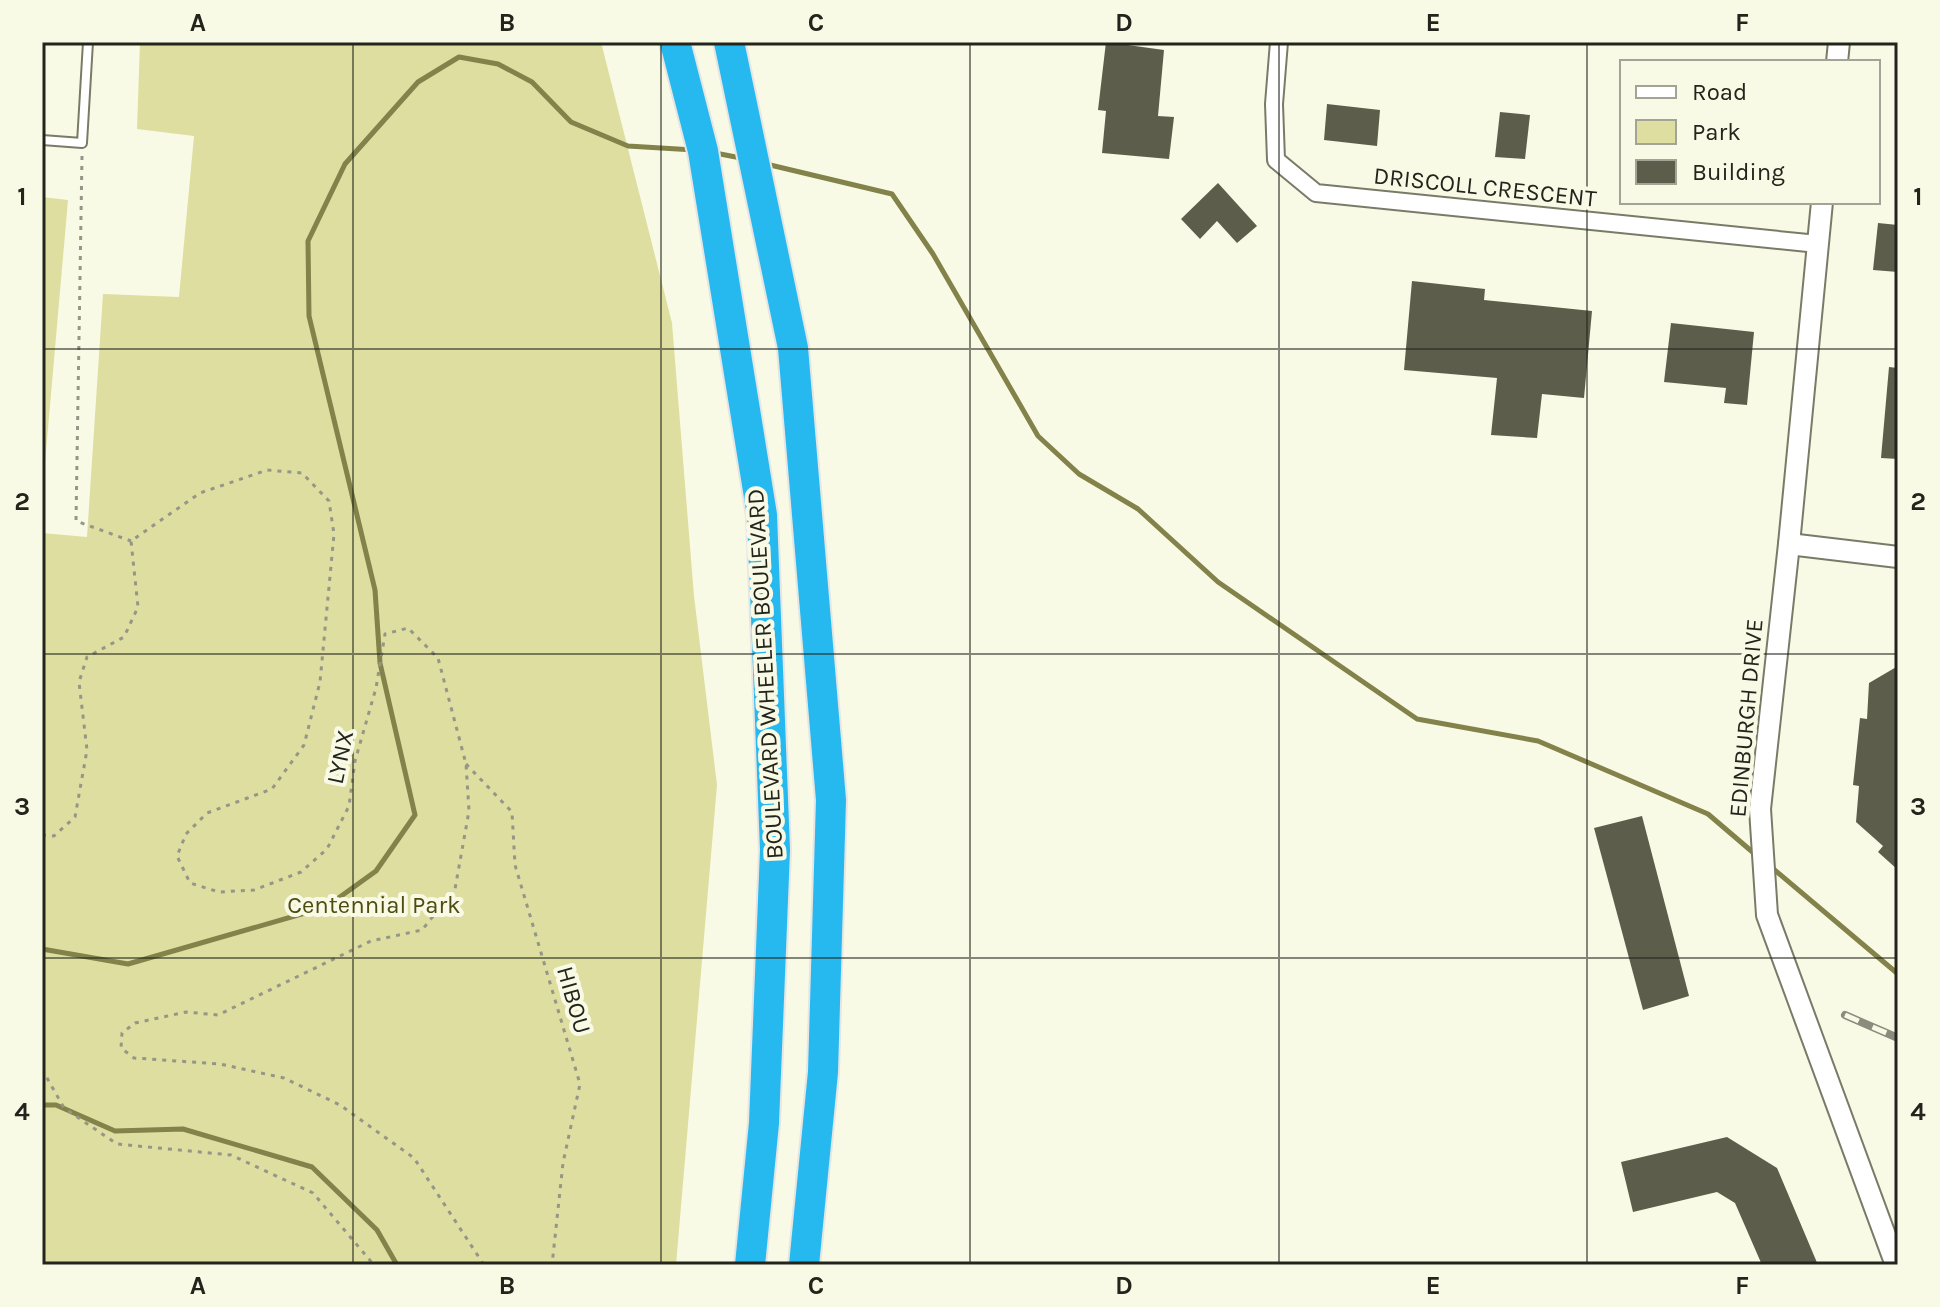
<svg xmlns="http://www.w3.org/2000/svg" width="1940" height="1307" viewBox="0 0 1940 1307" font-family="Karla,sans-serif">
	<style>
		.green { fill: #dddea0 }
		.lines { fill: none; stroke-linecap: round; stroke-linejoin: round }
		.stream { stroke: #82824a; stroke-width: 5 }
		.building { fill: #5d5d4c }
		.service-casing { stroke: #7a7a68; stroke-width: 12 }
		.minor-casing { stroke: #7a7a68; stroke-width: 20 }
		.tertiary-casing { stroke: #7a7a68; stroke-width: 24 }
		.motorway-casing { stroke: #e5e5e4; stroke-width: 34 }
		.path { stroke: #959687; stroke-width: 3; stroke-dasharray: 4 6; stroke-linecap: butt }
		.service { stroke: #fff; stroke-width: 8 }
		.minor { stroke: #fff; stroke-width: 16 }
		.tertiary { stroke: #fff; stroke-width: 20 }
		.motorway { stroke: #26b9f0; stroke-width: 30 }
		.rail-casing { stroke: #8b8c7e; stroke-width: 8 }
		.rail { stroke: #f9fae5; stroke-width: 5; stroke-dasharray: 15; stroke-linecap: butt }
		.grid { fill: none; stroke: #23241c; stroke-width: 2; stroke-opacity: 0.55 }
		.labels { text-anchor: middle; stroke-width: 8; stroke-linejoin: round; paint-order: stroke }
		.street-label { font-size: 24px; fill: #23241c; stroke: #f9fae5 }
		.park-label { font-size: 24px; fill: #4e4d11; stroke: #f9fae5 }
		.neatline { fill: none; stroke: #23241c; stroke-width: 3 }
		.grid-label { font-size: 26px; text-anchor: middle; font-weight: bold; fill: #23241c }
	</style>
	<rect width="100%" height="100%" fill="#f9fae5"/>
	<g class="green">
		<polygon points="140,42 601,42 672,323 694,596 717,785 676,1265 42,1265 42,533 87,537 103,294 179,297 194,136 137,129"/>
		<polygon points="42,197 68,200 42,497"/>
	</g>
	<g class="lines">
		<g class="stream">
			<polyline points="715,153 741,158"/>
			<polyline points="766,164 892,194 933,254 1038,436 1079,474 1138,509 1218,582 1417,719 1538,741 1708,814 1756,855"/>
			<polyline points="1770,866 1898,974"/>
			<polyline points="42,949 128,964 326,907 376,871 415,815 380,663 375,590 309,316 308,241 345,164 418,82 459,57 498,64 532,82 571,122 628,146 694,150"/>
			<polyline points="42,1105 56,1105 115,1131 183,1129 312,1167 377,1230 397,1265"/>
		</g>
	</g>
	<g class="building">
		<polygon points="1106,42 1164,50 1158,116 1174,117 1169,159 1102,153 1106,111 1098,110"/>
		<polygon points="1327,104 1380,110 1377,146 1324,140"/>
		<polygon points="1500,112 1530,115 1525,159 1495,157"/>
		<polygon points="1218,183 1257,226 1237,243 1217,221 1200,239 1181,219"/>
		<polygon points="1878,223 1898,225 1898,272 1873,270"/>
		<polygon points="1412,281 1485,289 1484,300 1592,311 1584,398 1542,394 1537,438 1491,435 1497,378 1404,370"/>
		<polygon points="1671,323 1754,332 1747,405 1724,403 1726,388 1664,382"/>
		<polygon points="1889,367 1898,368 1898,459 1881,458"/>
		<polygon points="1898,666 1898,870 1878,852 1883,846 1856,822 1859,786 1853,785 1860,718 1867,719 1869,683"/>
		<polygon points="1642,816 1689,996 1643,1010 1594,828"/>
		<polygon points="1727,1137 1777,1168 1818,1265 1762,1265 1735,1203 1717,1192 1633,1212 1621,1162"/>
	</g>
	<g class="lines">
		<g class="service-casing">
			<polyline id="service" points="42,140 82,143 88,42"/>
		</g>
		<g class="minor-casing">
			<polyline id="minor" points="1279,42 1274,104 1276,160 1316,193 1818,244"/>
		</g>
		<g class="tertiary-casing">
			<g id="tertiary">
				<polyline points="1837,62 1839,42"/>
				<polyline points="1822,202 1789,544 1760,809 1767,915 1896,1265"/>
				<polyline points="1789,544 1898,557"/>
			</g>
		</g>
		<g class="motorway-casing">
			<g id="motorway">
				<polyline points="675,42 703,151 762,515 775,850 764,1123 750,1265"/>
				<polyline points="729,42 793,348 831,800 823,1072 804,1265"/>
			</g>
		</g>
		<g class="path">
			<polyline points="82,156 76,521 131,541"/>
			<polyline points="466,764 512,812 515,865 580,1084 563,1163 552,1265"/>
			<polyline points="42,835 54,836 75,817 87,750 79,682 87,657 124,637 138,607 131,541 200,493 267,470 302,473 329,501 334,534 320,682 304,745 272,789 207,813 186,834 177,856 190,883 219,892 254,890 301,872 327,849 349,806 355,761 376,688 385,634 408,628 438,658 466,764 469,811 455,889 422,930 371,941 218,1015 186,1012 135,1023 122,1033 121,1048 134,1058 220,1064 284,1078 340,1105 414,1158 484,1265"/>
			<polyline points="42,1069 64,1108 117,1144 231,1155 313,1193 374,1265"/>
		</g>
		<use href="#service" class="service"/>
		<use href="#minor" class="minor"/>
		<use href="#tertiary" class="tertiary"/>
		<use href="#motorway" class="motorway"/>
		<g class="rail-casing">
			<polyline id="rail" points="1845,1015 1898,1038"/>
		</g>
		<use href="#rail" class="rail"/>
	</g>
	<path class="grid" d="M 353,42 L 353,1265M 661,42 L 661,1265M 970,42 L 970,1265M 1279,42 L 1279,1265M 1587,42 L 1587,1265M 42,349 L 1898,349M 42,654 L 1898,654M 42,958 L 1898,958"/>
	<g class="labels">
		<g class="street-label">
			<text transform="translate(1485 187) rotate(6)" y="8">DRISCOLL CRESCENT</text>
			<text transform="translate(765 674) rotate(-93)" y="8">BOULEVARD WHEELER BOULEVARD</text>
			<text transform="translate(1746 718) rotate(-85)" y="8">EDINBURGH DRIVE</text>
			<text transform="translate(340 757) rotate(-78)" y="8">LYNX</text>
			<text transform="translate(574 1000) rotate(74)" y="8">HIBOU</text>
		</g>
		<g class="park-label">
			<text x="374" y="913">Centennial Park</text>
		</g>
	</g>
	<rect width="1940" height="1307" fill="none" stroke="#f9fae5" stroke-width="88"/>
	<rect x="1620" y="60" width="260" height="144" fill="#f9fae5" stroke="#a3a495" stroke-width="2"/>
	<rect x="1636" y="86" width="40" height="12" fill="#ffffff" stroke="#a3a495" stroke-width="2"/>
	<text x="1692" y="100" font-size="24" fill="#23241c">Road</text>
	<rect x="1636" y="120" width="40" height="24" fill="#dddea0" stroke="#a3a495" stroke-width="2"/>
	<text x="1692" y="140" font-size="24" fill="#23241c">Park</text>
	<rect x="1636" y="160" width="40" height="24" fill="#5d5d4c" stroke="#a3a495" stroke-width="2"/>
	<text x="1692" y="180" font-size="24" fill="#23241c">Building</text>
	<rect x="44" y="44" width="1852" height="1219" class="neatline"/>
	<g class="grid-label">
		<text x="198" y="31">A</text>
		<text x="507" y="31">B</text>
		<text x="816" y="31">C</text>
		<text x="1124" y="31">D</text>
		<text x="1433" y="31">E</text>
		<text x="1742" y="31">F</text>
		<text x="22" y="205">1</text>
		<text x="1918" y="205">1</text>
		<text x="22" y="510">2</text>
		<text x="1918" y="510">2</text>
		<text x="22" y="815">3</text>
		<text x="1918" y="815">3</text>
		<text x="22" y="1120">4</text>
		<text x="1918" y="1120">4</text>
		<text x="198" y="1294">A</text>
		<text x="507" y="1294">B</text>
		<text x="816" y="1294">C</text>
		<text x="1124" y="1294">D</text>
		<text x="1433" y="1294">E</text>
		<text x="1742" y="1294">F</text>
	</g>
</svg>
